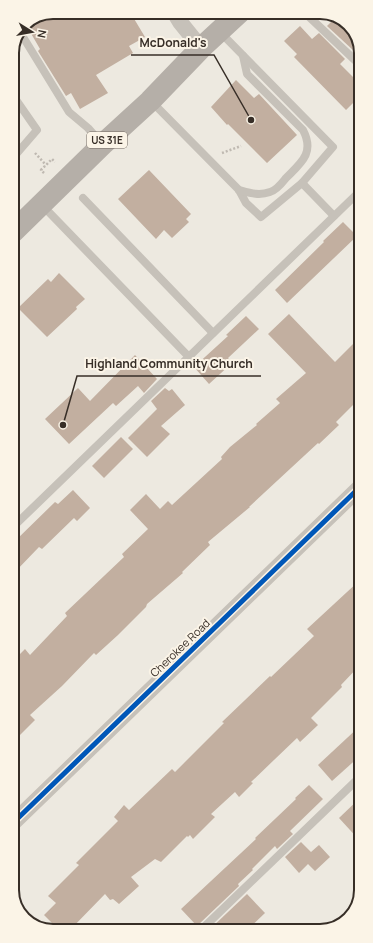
<svg xmlns="http://www.w3.org/2000/svg" width="373" height="943" viewBox="0 0 373 943" font-family="Manrope,sans-serif">
	<style>
		.building { fill: #c2afa0 }
		.lines { fill: none; stroke-linecap: round; stroke-linejoin: round }
		.path { stroke: #bfb9b1; stroke-width: 2.5; stroke-dasharray: 2 2; stroke-linecap: butt }
		.lane { stroke: #c6c1b9; stroke-width: 8 }
		.street { stroke: #c6c1b9; stroke-width: 16 }
		.primary { stroke: #b5afa8; stroke-width: 22 }
		.cycleway-casing { stroke: #fbf4e7; stroke-width: 8 }
		.cycleway { stroke: #0057b8; stroke-width: 5 }
		.labels { text-anchor: middle; stroke-width: 4; stroke-linejoin: round; paint-order: stroke }
		.shield { fill: #fbf4e7; stroke: #726961; stroke-width: 1 }
		.shield-label { font-size: 10px; font-weight: bold; fill: #372e27 }
		.street-label { font-size: 11px; fill: #372e27; stroke: #fbf4e7 }
		.rim { fill: none; stroke: #372e27; stroke-width: 2 }
		.leader { fill: none; stroke: #372e27; stroke-width: 1.5 }
		.callout-dot { fill: #372e27; stroke: #fbf4e7; stroke-width: 1.5 }
		.callout-label { font-size: 12px; text-anchor: middle; font-weight: bold; fill: #372e27; stroke: #fbf4e7; stroke-width: 4; stroke-linejoin: round; paint-order: stroke }
	</style>
	<rect width="100%" height="100%" fill="#ede9e0"/>
	<g class="building">
		<polygon points="52,12 130,12 145,37 129,46 133,53 96,75 108,93 80,109 71,93 66,96 38,51 40,49 25,23"/>
		<polygon points="336,17 345,21 359,40 359,46 354,51 327,26"/>
		<polygon points="300,26 312,39 319,33 345,59 340,64 359,83 359,97 346,110 294,57 297,54 284,41"/>
		<polygon points="236,80 254,98 259,94 297,135 267,163 228,124 227,125 211,107"/>
		<polygon points="149,170 191,214 186,219 189,222 172,238 164,230 156,239 118,199"/>
		<polygon points="343,222 357,236 287,303 275,290 324,242 323,241"/>
		<polygon points="59,273 85,299 76,307 77,309 47,337 18,308 48,279 51,282"/>
		<polygon points="289,314 335,362 360,337 360,398 336,422 339,425 319,444 318,443 249,507 250,507 208,542 210,545 182,572 183,573 147,604 146,607 118,635 96,655 94,653 62,686 30,715 35,720 14,741 14,660 25,649 30,655 67,616 65,613 124,557 122,554 148,529 130,510 146,494 160,509 168,501 172,505 222,459 221,457 230,447 257,425 256,424 280,403 276,399 306,373 268,334"/>
		<polygon points="246,316 259,329 228,358 232,363 209,384 194,367 228,336 226,335"/>
		<polygon points="135,355 157,379 144,393 138,386 116,406 113,403 69,444 45,419 78,388 90,401"/>
		<polygon points="165,388 169,391 172,389 185,405 161,426 170,434 147,457 128,438 157,409 151,401"/>
		<polygon points="121,437 133,449 104,478 92,466"/>
		<polygon points="73,490 90,508 77,521 74,518 42,549 39,547 13,574 13,543 55,502 58,504"/>
		<polygon points="360,580 360,665 341,685 342,687 311,718 318,725 300,742 297,738 251,782 253,783 239,797 235,792 211,814 215,817 193,839 190,835 188,837 187,836 161,862 155,859 131,877 139,886 119,904 113,899 110,900 105,894 69,931 60,931 44,915 56,903 48,896 79,865 76,863 118,821 114,817 124,805 129,810 172,769 175,772 224,723 222,722 270,676 271,677 314,636 307,629"/>
		<polygon points="361,725 361,755 332,781 318,765"/>
		<polygon points="309,785 323,799 290,831 293,834 277,849 275,846 252,869 253,870 238,884 239,886 197,926 181,909 256,839 255,838 296,799 295,798"/>
		<polygon points="361,797 361,842 339,818"/>
		<polygon points="301,842 311,852 319,845 330,857 315,871 308,864 299,873 285,857"/>
		<polygon points="247,894 265,913 247,930 209,930"/>
	</g>
	<g class="lines">
		<g class="path">
			<polyline points="35,153 46,165"/>
			<polyline points="222,153 241,146"/>
			<polyline points="44,173 41,170 52,159 55,162"/>
		</g>
		<g class="lane">
			<polyline points="304,12 359,64"/>
			<polyline points="20,32 69,112 88,128 102,144"/>
			<polyline points="12,94 37,130 12,159"/>
			<polyline points="151,101 239,190 246,203 261,217 302,183 333,147 220,32"/>
			<polyline points="302,183 334,216"/>
			<path d="M 239,190 C 250,193 259,196 270,192 C 277,190 282,183 286,178 C 301,163 315,153 303,130 L 247,74 L 243,56"/>
			<polyline points="83,198 213,333"/>
			<polyline points="42,205 189,357"/>
			<polyline points="13,527 359,192"/>
			<polyline points="201,930 361,776"/>
		</g>
		<g class="street">
			<polyline points="174,12 180,22 201,48"/>
			<polyline points="14,822 360,487"/>
		</g>
		<polyline class="primary" points="13,232 103,144 150,101 201,48 240,12"/>
		<g class="cycleway-casing">
			<polyline id="cycleway" points="14,822 360,487"/>
		</g>
		<use href="#cycleway" class="cycleway"/>
	</g>
	<g class="labels">
		<rect class="shield" x="87" y="132" width="40" height="16" rx="3"/>
		<g class="shield-label">
			<text x="107" y="144">US 31E</text>
		</g>
		<g class="street-label">
			<text transform="translate(180 648) rotate(-44)" y="4">Cherokee Road</text>
		</g>
	</g>
	<path d="M0 0H373V943H0ZM53 19H320A34 34 0 0 1 354 53V890A34 34 0 0 1 320 924H53A34 34 0 0 1 19 890V53A34 34 0 0 1 53 19Z" fill="#fbf4e7" fill-rule="evenodd"/>
	<path class="rim" d="M53 19H320A34 34 0 0 1 354 53V890A34 34 0 0 1 320 924H53A34 34 0 0 1 19 890V53A34 34 0 0 1 53 19Z"/>
	<path class="leader" d="M251 120L214 55H131M63 425L77 376H261"/>
	<g class="callout-dot">
		<circle cx="251" cy="120" r="4"/>
		<circle cx="63" cy="425" r="4"/>
	</g>
	<g class="callout-label">
		<text x="173" y="47">McDonald's</text>
		<text x="169" y="368">Highland Community Church</text>
	</g>
	<g transform="translate(32 32) rotate(101)" stroke="#fbf4e7" stroke-width="3" paint-order="stroke">
	<path d="M0-3L7 15L0 10L-7 15Z" fill="#372e27"/>
	<text y="-6" font-size="11" font-weight="bold" text-anchor="middle" fill="#372e27">N</text>
	</g>
</svg>
